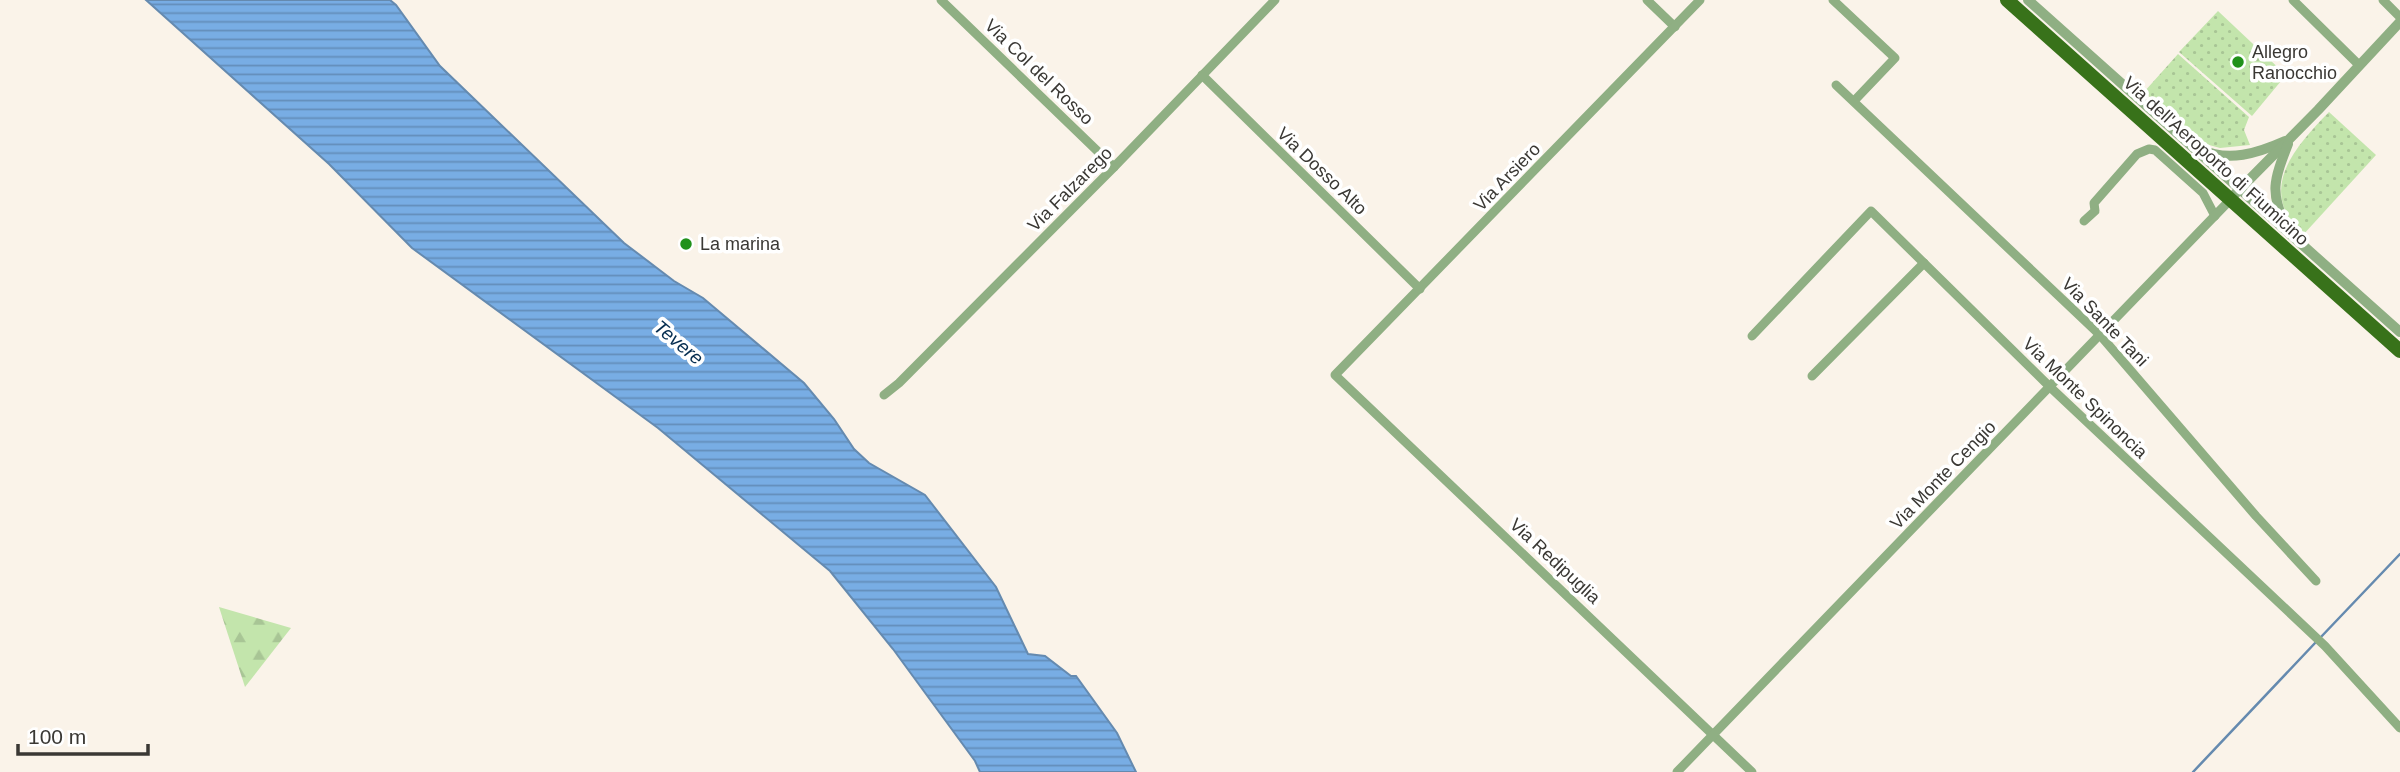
<svg xmlns="http://www.w3.org/2000/svg" width="2400" height="772" viewBox="0 0 2400 772" font-family="Helvetica,sans-serif">
	<style>
		.grass { fill: url(#grass-dots) }
		.forest { fill: url(#forest-firs) }
		.water { fill: url(#water-rules); stroke: #658aaf; stroke-width: 2 }
		.lines { fill: none; stroke-linecap: round; stroke-linejoin: round }
		.stream { stroke: #658aaf; stroke-width: 2.5 }
		.minor { stroke: #8faf83; stroke-width: 9 }
		.tertiary { stroke: #8faf83; stroke-width: 10 }
		.primary { stroke: #38721a; stroke-width: 14 }
		.poi-dot { fill: #21911a; stroke: #fff; stroke-width: 2.5 }
		.labels { text-anchor: middle; stroke-width: 7; stroke-linejoin: round; paint-order: stroke }
		.poi-label { font-size: 18px; fill: #3a3834; stroke: #fff; text-anchor: start }
		.street-label { font-size: 18px; fill: #3a3834; stroke: #fff }
		.water-label { font-size: 19px; font-style: italic; fill: #052d50; stroke: #fff }
	</style>
	<defs>
		<pattern id="grass-dots" width="8" height="8" patternUnits="userSpaceOnUse" patternTransform="scale(1.75)"><rect width="8" height="8" fill="#c3e5ac"/><path d="M2 2h.1M6 6h.1" fill="none" stroke="#a8c595" stroke-width="1.8" stroke-linecap="round"/></pattern>
		<pattern id="forest-firs" width="22" height="20" patternUnits="userSpaceOnUse" patternTransform="scale(1.75)"><rect width="22" height="20" fill="#c3e5ac"/><path d="M5 1l3.5 6h-7zM16 11l3.5 6h-7z" fill="#a8c595"/></pattern>
		<pattern id="water-rules" width="6" height="5" patternUnits="userSpaceOnUse" patternTransform="scale(1.75)"><rect width="6" height="5" fill="#78ade4"/><path d="M0 2.5h6" fill="none" stroke="#638eba"/></pattern>
	</defs>
	<rect width="100%" height="100%" fill="#faf3e9"/>
	<g class="grass">
		<polygon points="2218,11 2286,75 2252,116 2179,52"/>
		<polygon points="2178,54 2249,117 2244,130 2250,145 2220,148 2202,143 2144,92"/>
		<path d="M 2329,112 L 2376,155 L 2303,235 C 2256,190 2294,148 2329,112 Z"/>
	</g>
	<polygon class="forest" points="219,607 291,628 245,687"/>
	<polygon class="water" points="146,0 390,0 396,5 440,66 624,243 674,281 703,298 804,383 834,419 854,449 869,463 925,495 996,587 1028,654 1045,656 1071,676 1076,676 1117,733 1136,772 980,772 975,761 893,649 830,571 658,428 412,248 329,164"/>
	<g class="lines">
		<g class="stream">
			<polyline points="2320,638 2400,554"/>
			<polyline points="2193,772 2316,642"/>
		</g>
		<g class="minor">
			<polyline points="941,0 1114,167"/>
			<polyline points="1647,0 1675,27"/>
			<polyline points="1700,0 1335,375 1752,772"/>
			<polyline points="1833,0 1895,58 1854,101"/>
			<polyline points="2293,0 2359,65"/>
			<polyline points="2383,0 2400,17"/>
			<polyline points="1202,75 1420,289"/>
			<polyline points="1836,85 2100,335 2256,516 2316,581"/>
			<polyline points="2084,221 2095,211 2094,203 2137,154 2149,149 2155,150 2203,193 2215,216"/>
			<polyline points="1752,336 1871,211 2050,387 2325,646 2400,728"/>
			<polyline points="1812,376 1924,263"/>
			<polyline points="884,395 899,383 1114,167 1275,0"/>
			<polyline points="1677,772 2231,199"/>
		</g>
		<g class="tertiary">
			<polyline points="2028,0 2400,332"/>
			<path d="M 2200,149 C 2228,163 2258,153 2285,141"/>
			<polyline points="2235,194 2318,110 2400,22"/>
			<path d="M 2287,228 C 2269,193 2274,180 2288,144"/>
		</g>
		<polyline class="primary" points="2007,0 2400,351"/>
	</g>
	<g class="poi-dot">
		<circle cx="2238" cy="62" r="7"/>
		<circle cx="686" cy="244" r="7"/>
	</g>
	<g class="labels">
		<g class="poi-label">
			<text x="2252" y="58">Allegro<tspan x="2252" dy="21">Ranocchio</tspan></text>
			<text x="700" y="250">La marina</text>
		</g>
		<g class="street-label">
			<text transform="translate(1039 72) rotate(44)" y="6">Via Col del Rosso</text>
			<text transform="translate(2216 161) rotate(42)" y="6">Via dell'Aeroporto di Fiumicino</text>
			<text transform="translate(1322 171) rotate(44)" y="6">Via Dosso Alto</text>
			<text transform="translate(1507 177) rotate(-46)" y="6">Via Arsiero</text>
			<text transform="translate(1070 189) rotate(-45)" y="6">Via Falzarego</text>
			<text transform="translate(2105 322) rotate(46)" y="6">Via Sante Tani</text>
			<text transform="translate(2085 398) rotate(44)" y="6">Via Monte Spinoncia</text>
			<text transform="translate(1943 475) rotate(-46)" y="6">Via Monte Cengio</text>
			<text transform="translate(1555 561) rotate(43)" y="6">Via Redipuglia</text>
		</g>
		<g class="water-label">
			<text transform="translate(679 342) rotate(40)" y="7">Tevere</text>
		</g>
	</g>
	<path d="M18 744v10h130v-10" fill="none" stroke="#3a3834" stroke-width="3.5"/>
	<text x="28" y="744" font-size="21" fill="#3a3834" stroke="#ffffff" stroke-width="5" paint-order="stroke">100 m</text>
</svg>
